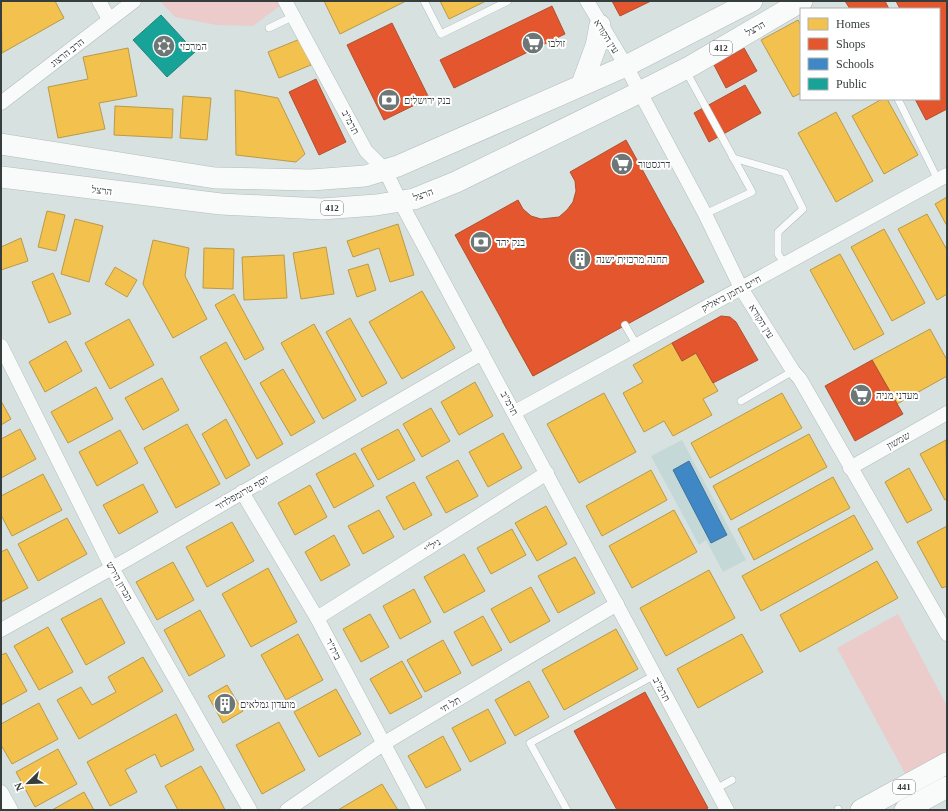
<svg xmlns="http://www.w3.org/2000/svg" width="948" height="811" viewBox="0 0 948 811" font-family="'Times New Roman','Noto Sans Hebrew',serif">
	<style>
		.built { fill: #c4d9d7 }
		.green { fill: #eccbcb }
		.homes { fill: #f2c14e; stroke: #b99a49 }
		.shops { fill: #e4572e; stroke: #b05032 }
		.schools { fill: #3f88c5; stroke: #3c729c }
		.public { fill: #17a398; stroke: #20857d }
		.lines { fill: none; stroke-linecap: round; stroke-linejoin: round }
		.service-casing { stroke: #b3bcbb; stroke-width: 8 }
		.minor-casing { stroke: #b3bcbb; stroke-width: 15 }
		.primary-casing { stroke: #b3bcbb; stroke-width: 22 }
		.service { stroke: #f9fafa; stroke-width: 7 }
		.minor { stroke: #f9fafa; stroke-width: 14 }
		.primary { stroke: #f9fafa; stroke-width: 21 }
		.labels { text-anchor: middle; stroke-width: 4; stroke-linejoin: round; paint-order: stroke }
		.shield { fill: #fff; stroke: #727877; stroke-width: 1 }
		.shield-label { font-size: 9px; font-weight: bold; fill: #353e3d }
		.street-label { font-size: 10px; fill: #353e3d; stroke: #fff }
		.poi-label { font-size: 10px; fill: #353e3d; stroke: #fff; text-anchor: start }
	</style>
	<rect width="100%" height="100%" fill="#d6e1e0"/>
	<polygon class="built" points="682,440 746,560 723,572 706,540 699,545 651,456"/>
	<g class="green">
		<polygon points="160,1 279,1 281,5 253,26 217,25 175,17"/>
		<polygon points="898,614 947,706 947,757 907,777 837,648"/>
	</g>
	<g class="homes">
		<polygon points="1,1 55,1 64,18 2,53"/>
		<polygon points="324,1 406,1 340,34"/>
		<polygon points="440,1 486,1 449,19"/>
		<polygon points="798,20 801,26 801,93 793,97 761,40"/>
		<polygon points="300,39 311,65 279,78 268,52"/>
		<polygon points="128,48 137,96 99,103 105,129 58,138 48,87 88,79 83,57"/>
		<polygon points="235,90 278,98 305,154 296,162 236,155"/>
		<polygon points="183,96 211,98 207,140 180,138"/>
		<polygon points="882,99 887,99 918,155 884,174 852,116"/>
		<polygon points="115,106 173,109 172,138 114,135"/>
		<polygon points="836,112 873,181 836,202 798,133"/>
		<polygon points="947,197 947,226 935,204"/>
		<polygon points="47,211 65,215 56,251 38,247"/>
		<polygon points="927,214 947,250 947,294 937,300 898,229"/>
		<polygon points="75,219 103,226 89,282 61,274"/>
		<polygon points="398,224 414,275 390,282 379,248 353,257 347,241"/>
		<polygon points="674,227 704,282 638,318 608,262"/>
		<polygon points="884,229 925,303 892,321 851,247"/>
		<polygon points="21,238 28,261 1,270 1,247"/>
		<polygon points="153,240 189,248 185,276 207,319 173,338 143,284"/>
		<polygon points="326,247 334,294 301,299 293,253"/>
		<polygon points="204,248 234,249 233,289 203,288"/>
		<polygon points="840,254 884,334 854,350 810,270"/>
		<polygon points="284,255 287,298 244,300 242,257"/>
		<polygon points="368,264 376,290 357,297 348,270"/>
		<polygon points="115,267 137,280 127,297 105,284"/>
		<polygon points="53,273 71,314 49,323 32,282"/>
		<polygon points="569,285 599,340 533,376 502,321"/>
		<polygon points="422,291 455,348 402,379 369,322"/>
		<polygon points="234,294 264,349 245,360 215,305"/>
		<polygon points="350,318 387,383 362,397 326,332"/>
		<polygon points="129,319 154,365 110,389 85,343"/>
		<polygon points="314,324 356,400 323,419 281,343"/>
		<polygon points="930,329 947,360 947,376 897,404 872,360"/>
		<polygon points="66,341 82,371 45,392 29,362"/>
		<polygon points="226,342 283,444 257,459 200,357"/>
		<polygon points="672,343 682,361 696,353 718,391 703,399 712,415 673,436 664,421 644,432 623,393 643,382 633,365"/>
		<polygon points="283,369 315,422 291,436 260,383"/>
		<polygon points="162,378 179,410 143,430 125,398"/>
		<polygon points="475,382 493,416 459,435 441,402"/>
		<polygon points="96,387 113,419 68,443 51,412"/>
		<polygon points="604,393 636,452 579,483 547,424"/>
		<polygon points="782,393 802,428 710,478 691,443"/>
		<polygon points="1,401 11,419 1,425"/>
		<polygon points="431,408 450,441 422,457 403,424"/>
		<polygon points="226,419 250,465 226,479 202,434"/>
		<polygon points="187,424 220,484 176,508 144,448"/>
		<polygon points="20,429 36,459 1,478 1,439"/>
		<polygon points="398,429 415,460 378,480 361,449"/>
		<polygon points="120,430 138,463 97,486 79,452"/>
		<polygon points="503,433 522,468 488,487 469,452"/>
		<polygon points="809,434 827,467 731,520 713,486"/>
		<polygon points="946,440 947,499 945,500 920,454"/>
		<polygon points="355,453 374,486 334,508 316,474"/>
		<polygon points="458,460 478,496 446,513 426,477"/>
		<polygon points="909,468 932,510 907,523 885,482"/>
		<polygon points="651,470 667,500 602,536 586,506"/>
		<polygon points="43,474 62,510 12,536 1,515 1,496"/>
		<polygon points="833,477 850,508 754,560 738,529"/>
		<polygon points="414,482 432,515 404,530 386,497"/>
		<polygon points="143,484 158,512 119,534 103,505"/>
		<polygon points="310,485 327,517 295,535 278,503"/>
		<polygon points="546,506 567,544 537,561 515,523"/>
		<polygon points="379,510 394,537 363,554 348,526"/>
		<polygon points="674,510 697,552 632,588 609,546"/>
		<polygon points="854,515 873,549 761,611 742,576"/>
		<polygon points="67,518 87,554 38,581 18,544"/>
		<polygon points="232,522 254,561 207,587 186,547"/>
		<polygon points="947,526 947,586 942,588 917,542"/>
		<polygon points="512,529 526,555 491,574 477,548"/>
		<polygon points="334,535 350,565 321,581 305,552"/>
		<polygon points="7,549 28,588 1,602 1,552"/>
		<polygon points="464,554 485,591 444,613 424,577"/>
		<polygon points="575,557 595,593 558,613 538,576"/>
		<polygon points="877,561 898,598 800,652 780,615"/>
		<polygon points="173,562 194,600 157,620 136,582"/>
		<polygon points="268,568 297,622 251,647 222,594"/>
		<polygon points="709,570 735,618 666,656 640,608"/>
		<polygon points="531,587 550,621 510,643 491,609"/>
		<polygon points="414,589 431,622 400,639 383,606"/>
		<polygon points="101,598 125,643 86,665 61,619"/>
		<polygon points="200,610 225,656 189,676 164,630"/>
		<polygon points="370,614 389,647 361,662 343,629"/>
		<polygon points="483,616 502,650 472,666 454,632"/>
		<polygon points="48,627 73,672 39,690 14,646"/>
		<polygon points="616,629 638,669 564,710 542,670"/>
		<polygon points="298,634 323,680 286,700 261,655"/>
		<polygon points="742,634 763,672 698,708 677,669"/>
		<polygon points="443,640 461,673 425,692 407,660"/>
		<polygon points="6,653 27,691 1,705 1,655"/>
		<polygon points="143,657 163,691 79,739 57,700 81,687 92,705 116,692 108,677"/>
		<polygon points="402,661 422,697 390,714 370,679"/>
		<polygon points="529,681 549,717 515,736 495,700"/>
		<polygon points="227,685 243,711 223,723 208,696"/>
		<polygon points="336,689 361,734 319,757 294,712"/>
		<polygon points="39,703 58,739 12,764 1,745 1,724"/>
		<polygon points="488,709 506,743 470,762 452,728"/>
		<polygon points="176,714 194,750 161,767 155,754 125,770 137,792 110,806 87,762"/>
		<polygon points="279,722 305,770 262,794 236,745"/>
		<polygon points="443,736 461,770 426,788 408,756"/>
		<polygon points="58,749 77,784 35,807 16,772"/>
		<polygon points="201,766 217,794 225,810 178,810 165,786"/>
		<polygon points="382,784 398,810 338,810"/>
		<polygon points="84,792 94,810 52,810"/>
	</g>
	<g class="shops">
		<polygon points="612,1 651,1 620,16"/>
		<polygon points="845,1 885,1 889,9 850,9"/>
		<polygon points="896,1 947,1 947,109 926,120 915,99 939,99 939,9 900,9"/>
		<polygon points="552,6 565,34 454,88 440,60"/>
		<polygon points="392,23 429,98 384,120 347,45"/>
		<polygon points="744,48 757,71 726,88 714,65"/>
		<polygon points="316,79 346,142 319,155 289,92"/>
		<polygon points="745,85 761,113 709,142 694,113"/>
		<polygon points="626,140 704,282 533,376 455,235 518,200 523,209 531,216 541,219 559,217 567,210 573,202 576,191 575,181 570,172"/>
		<polygon points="721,316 730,317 736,322 758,360 713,383 696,353 682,361 672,343"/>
		<polygon points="872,360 903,414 855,441 825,386"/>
		<polygon points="645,692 708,808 705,810 617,810 574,731"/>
	</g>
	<polygon class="schools" points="689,461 727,535 711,543 673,470"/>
	<polygon class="public" points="161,15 195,52 167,77 133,40"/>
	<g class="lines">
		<g class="service-casing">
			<g id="service">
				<polyline points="424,1 441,34 508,1"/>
				<polyline points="269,28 294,16"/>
				<polyline points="688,71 687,73 752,192 705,214"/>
				<polyline points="898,99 938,180"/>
				<polyline points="733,158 785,173 803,209 778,232 778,254 785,264"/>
				<polyline points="625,325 636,344"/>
				<polyline points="741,401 793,371"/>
				<polyline points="716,789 732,780"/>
				<polyline points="838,809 838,810"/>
				<polyline points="567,810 530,743 655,675"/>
			</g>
		</g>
		<g class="minor-casing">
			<g id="minor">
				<polyline points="99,1 109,19"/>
				<polyline points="285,1 366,151 385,170 400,201 727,810"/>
				<polyline points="587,1 626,66 705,214 741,288 793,371 800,379 947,634"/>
				<polyline points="1,103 134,1"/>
				<polyline points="1,346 112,568 250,810"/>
				<polyline points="515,412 947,175"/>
				<polyline points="850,468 947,413"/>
				<polyline points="242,492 317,618 419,810"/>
				<polyline points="317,618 547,473"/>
				<polyline points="1,630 128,559 482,353"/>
				<polyline points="1,792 11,810"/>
				<polyline points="287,810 383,744 617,604"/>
			</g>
		</g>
		<g class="primary-casing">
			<g id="primary">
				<polyline points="582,84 596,46 600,25"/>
				<polyline points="1,144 215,178 311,180 365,176 398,166 626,66 752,1"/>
				<polyline points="1,177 221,204 322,209 376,205 414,199 456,182 626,99 691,66 802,1"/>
				<polyline points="861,810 947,763"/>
				<polyline points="905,810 947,787"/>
			</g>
		</g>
		<use href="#service" class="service"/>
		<use href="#minor" class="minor"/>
		<use href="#primary" class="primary"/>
	</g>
	<defs>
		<g id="supermarket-disc" transform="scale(1.15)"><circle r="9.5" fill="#6d7776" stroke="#fff"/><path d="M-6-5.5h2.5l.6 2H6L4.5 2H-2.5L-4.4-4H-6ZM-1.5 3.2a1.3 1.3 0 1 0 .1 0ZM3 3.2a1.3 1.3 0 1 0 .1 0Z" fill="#fff"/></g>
		<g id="synagogue-disc" transform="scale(1.15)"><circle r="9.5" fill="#6d7776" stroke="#fff"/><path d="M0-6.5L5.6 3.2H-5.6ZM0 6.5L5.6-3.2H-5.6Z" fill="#fff"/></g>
		<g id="bank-disc" transform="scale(1.15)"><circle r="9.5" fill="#6d7776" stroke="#fff"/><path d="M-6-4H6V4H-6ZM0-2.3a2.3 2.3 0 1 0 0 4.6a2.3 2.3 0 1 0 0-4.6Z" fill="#fff"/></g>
		<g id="building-disc" transform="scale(1.15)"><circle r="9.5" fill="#6d7776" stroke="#fff"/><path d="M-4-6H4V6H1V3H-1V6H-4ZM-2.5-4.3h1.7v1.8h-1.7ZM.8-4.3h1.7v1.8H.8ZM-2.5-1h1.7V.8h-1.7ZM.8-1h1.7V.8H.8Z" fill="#fff"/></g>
	</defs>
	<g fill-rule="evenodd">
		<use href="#supermarket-disc" x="533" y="43"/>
		<use href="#synagogue-disc" x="164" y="46"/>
		<use href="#bank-disc" x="389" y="100"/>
		<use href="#supermarket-disc" x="622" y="164"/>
		<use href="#bank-disc" x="481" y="242"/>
		<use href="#building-disc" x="580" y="259"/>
		<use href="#supermarket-disc" x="861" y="395"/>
		<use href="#building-disc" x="225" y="704"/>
	</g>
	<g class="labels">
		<g class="shield">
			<rect x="710" y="41" width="22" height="14" rx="3"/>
			<rect x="321" y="201" width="22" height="14" rx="3"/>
			<rect x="893" y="780" width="22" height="14" rx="3"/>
		</g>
		<g class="shield-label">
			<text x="721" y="51">412</text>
			<text x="332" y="211">412</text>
			<text x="904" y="790">441</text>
		</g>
		<g class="street-label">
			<text transform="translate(755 28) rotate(-30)" y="4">הרצל</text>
			<text transform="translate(607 36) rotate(58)" y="4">עין הקורא</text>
			<text transform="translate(67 52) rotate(-38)" y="4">הרב הרצוג</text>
			<text transform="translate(351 122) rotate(62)" y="4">תרמ"ב</text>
			<text transform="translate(102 190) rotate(7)" y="4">הרצל</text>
			<text transform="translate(423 194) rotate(-20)" y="4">הרצל</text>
			<text transform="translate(731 293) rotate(-28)" y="4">חיים נחמן ביאליק</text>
			<text transform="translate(762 321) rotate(58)" y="4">עין הקורא</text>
			<text transform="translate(510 403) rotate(61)" y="4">תרמ"ב</text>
			<text transform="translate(898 440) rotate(-29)" y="4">שמשון</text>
			<text transform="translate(242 492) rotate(-30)" y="4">יוסף טרומפלדור</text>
			<text transform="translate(432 545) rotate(-32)" y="4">ניל"י</text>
			<text transform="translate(120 581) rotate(61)" y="4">הברון הירש</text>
			<text transform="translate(334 649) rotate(63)" y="4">בית"ר</text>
			<text transform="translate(662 689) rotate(62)" y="4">תרמ"ב</text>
			<text transform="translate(450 704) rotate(-31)" y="4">תל חי</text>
		</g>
		<g class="poi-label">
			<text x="548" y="47">זולבו</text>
			<text x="180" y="50">המרכזי</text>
			<text x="404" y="104">בנק ירושלים</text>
			<text x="638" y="168">דרגסטור</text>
			<text x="496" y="246">בנק יהד</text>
			<text x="596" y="263">תחנה מרכזית ישנה</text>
			<text x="876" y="399">מעדני מניה</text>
			<text x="240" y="708">מועדון גמלאים</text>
		</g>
	</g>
	<rect width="948" height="811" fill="none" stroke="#353e3d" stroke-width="4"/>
	<rect x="800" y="8" width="140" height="92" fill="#ffffff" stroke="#aeb2b1"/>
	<rect x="808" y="18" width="20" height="12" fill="#f2c14e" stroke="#aeb2b1"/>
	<text x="836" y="28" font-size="12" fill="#353e3d">Homes</text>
	<rect x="808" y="38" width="20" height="12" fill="#e4572e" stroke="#aeb2b1"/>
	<text x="836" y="48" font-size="12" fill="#353e3d">Shops</text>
	<rect x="808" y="58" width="20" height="12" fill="#3f88c5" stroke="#aeb2b1"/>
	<text x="836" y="68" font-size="12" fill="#353e3d">Schools</text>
	<rect x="808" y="78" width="20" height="12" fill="#17a398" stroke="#aeb2b1"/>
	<text x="836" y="88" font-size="12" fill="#353e3d">Public</text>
	<g transform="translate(28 783) rotate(247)" stroke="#ffffff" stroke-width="3" paint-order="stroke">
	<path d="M0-3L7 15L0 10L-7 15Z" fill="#353e3d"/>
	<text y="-6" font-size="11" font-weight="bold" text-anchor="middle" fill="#353e3d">N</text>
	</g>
</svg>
